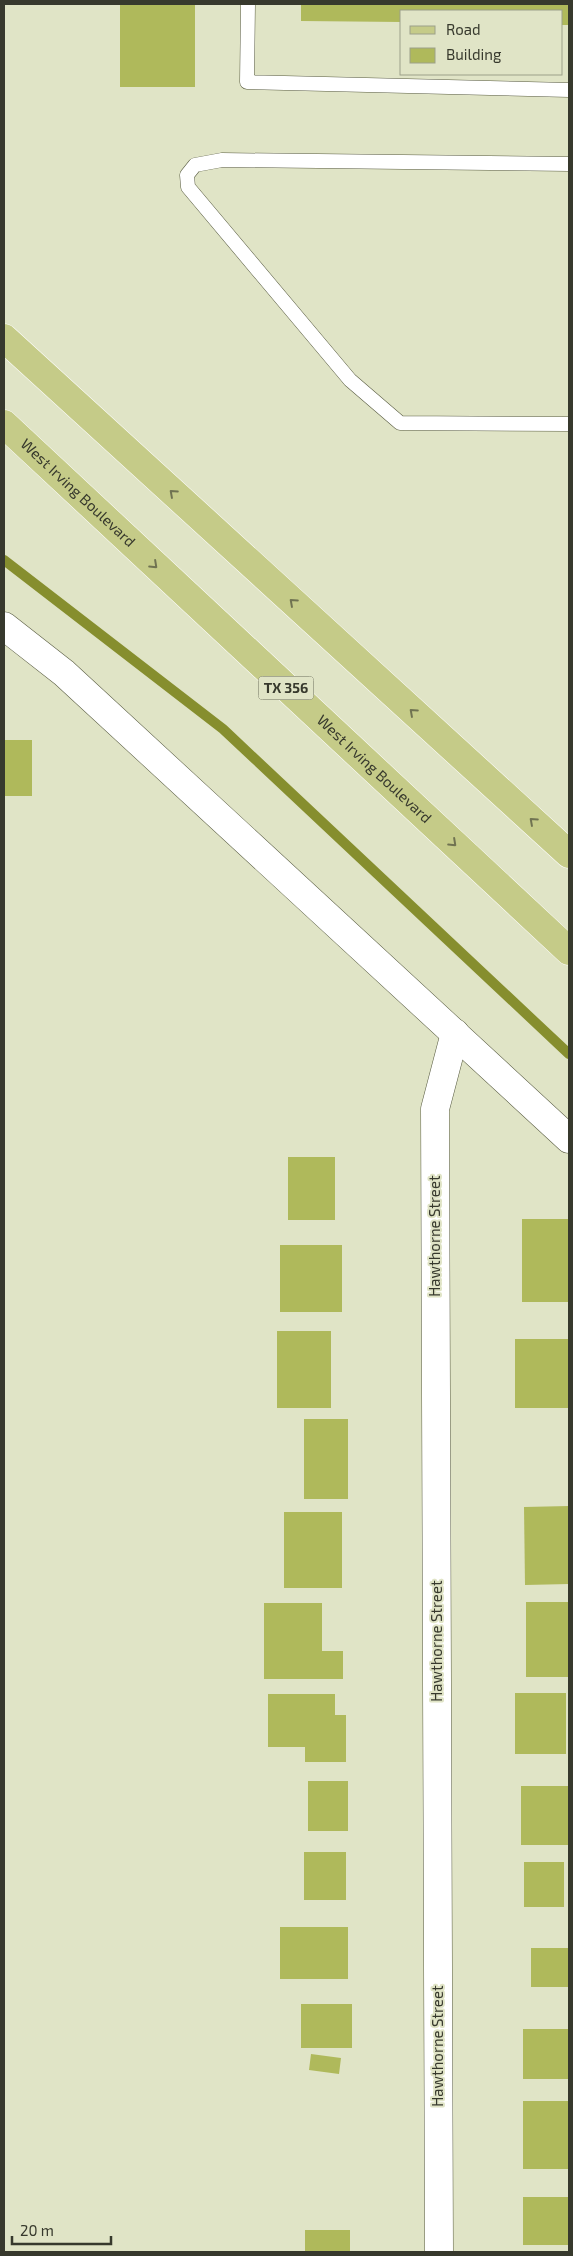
<svg xmlns="http://www.w3.org/2000/svg" width="573" height="2256" viewBox="0 0 573 2256" font-family="'Exo 2',sans-serif">
	<style>
		.lines { fill: none; stroke-linecap: round; stroke-linejoin: round }
		.stream { stroke: #868e2e; stroke-width: 10 }
		.building { fill: #afb95b }
		.service-casing { stroke: #595c42; stroke-width: 15 }
		.minor-casing { stroke: #595c42; stroke-width: 29 }
		.tertiary-casing { stroke: #595c42; stroke-width: 29 }
		.primary-casing { stroke: #fff; stroke-width: 29 }
		.service { stroke: #fff; stroke-width: 14 }
		.minor { stroke: #fff; stroke-width: 28 }
		.tertiary { stroke: #fff; stroke-width: 28 }
		.primary { stroke: #c5cb88; stroke-width: 28 }
		.oneway { stroke: #707351 }
		.labels { text-anchor: middle; stroke-width: 4; stroke-linejoin: round; paint-order: stroke }
		.shield { fill: #e0e4c6; stroke: #6a6c5b; stroke-width: 1 }
		.shield-label { font-size: 14px; font-weight: bold; fill: #37392d }
		.street-label { font-size: 15px; fill: #37392d; stroke: #e0e4c6 }
	</style>
	<rect width="100%" height="100%" fill="#e0e4c6"/>
	<g class="lines">
		<polyline class="stream" points="4,560 223,729 569,1054"/>
	</g>
	<g class="building">
		<rect x="120" y="4" width="75" height="83"/>
		<polygon points="301,4 569,4 569,25 562,25 562,11 402,11 402,22 301,21"/>
		<rect x="4" y="740" width="28" height="56"/>
		<rect x="288" y="1157" width="47" height="63"/>
		<rect x="522" y="1219" width="47" height="83"/>
		<rect x="280" y="1245" width="62" height="67"/>
		<rect x="277" y="1331" width="54" height="77"/>
		<rect x="515" y="1339" width="53" height="69"/>
		<rect x="304" y="1419" width="44" height="80"/>
		<polygon points="569,1506 569,1584 525,1585 524,1507"/>
		<rect x="284" y="1512" width="58" height="76"/>
		<rect x="526" y="1602" width="43" height="75"/>
		<polygon points="264,1603 322,1603 322,1651 343,1651 343,1679 264,1679"/>
		<rect x="515" y="1693" width="51" height="61"/>
		<polygon points="268,1694 335,1694 335,1715 346,1715 346,1762 305,1762 305,1747 268,1747"/>
		<rect x="308" y="1781" width="40" height="50"/>
		<rect x="521" y="1786" width="48" height="59"/>
		<rect x="304" y="1852" width="42" height="48"/>
		<rect x="524" y="1862" width="40" height="45"/>
		<rect x="280" y="1927" width="68" height="52"/>
		<rect x="531" y="1948" width="38" height="39"/>
		<rect x="301" y="2004" width="51" height="44"/>
		<rect x="523" y="2029" width="46" height="50"/>
		<polygon points="311,2054 341,2058 339,2074 309,2070"/>
		<rect x="523" y="2101" width="46" height="68"/>
		<rect x="523" y="2197" width="46" height="48"/>
		<rect x="305" y="2230" width="45" height="22"/>
	</g>
	<g class="lines">
		<g class="service-casing">
			<g id="service">
				<polyline points="248,4 247,82 569,90"/>
				<polyline points="569,164 222,160 195,165 187,175 188,187 350,380 400,423 569,424"/>
			</g>
		</g>
		<g class="minor-casing">
			<polyline id="minor" points="439,2252 435,1109 455,1033"/>
		</g>
		<g class="tertiary-casing">
			<polyline id="tertiary" points="4,626 64,673 569,1139"/>
		</g>
		<g class="primary-casing">
			<g id="primary">
				<polyline points="4,338 569,854"/>
				<path id="s1" d="M 4,424 L 569,951"/>
			</g>
		</g>
		<use href="#service" class="service"/>
		<use href="#minor" class="minor"/>
		<use href="#tertiary" class="tertiary"/>
		<use href="#primary" class="primary"/>
	</g>
	<defs><path id="oneway-chevron" d="M-2-3.5L2.5 0L-2 3.5" fill="none" stroke-width="1.6" stroke-linecap="round" stroke-linejoin="round" transform="scale(1.25)"/></defs>
	<g class="oneway">
		<use href="#oneway-chevron" transform="translate(173 493) rotate(-138)"/>
		<use href="#oneway-chevron" transform="translate(154 565) rotate(43)"/>
		<use href="#oneway-chevron" transform="translate(293 602) rotate(-138)"/>
		<use href="#oneway-chevron" transform="translate(413 712) rotate(-138)"/>
		<use href="#oneway-chevron" transform="translate(533 821) rotate(-138)"/>
		<use href="#oneway-chevron" transform="translate(453 843) rotate(43)"/>
	</g>
	<g class="labels">
		<rect class="shield" x="258.5" y="676.5" width="55" height="23" rx="4"/>
		<g class="shield-label">
			<text x="286" y="693">TX 356</text>
		</g>
		<g class="street-label">
			<text dy="5" stroke="none"><textPath href="#s1" startOffset="101">West Irving Boulevard</textPath></text>
			<text dy="5" stroke="none"><textPath href="#s1" startOffset="506">West Irving Boulevard</textPath></text>
			<text transform="translate(435 1236) rotate(-90)" y="5">Hawthorne Street</text>
			<text transform="translate(437 1641) rotate(-90)" y="5">Hawthorne Street</text>
			<text transform="translate(438 2046) rotate(-90)" y="5">Hawthorne Street</text>
		</g>
	</g>
	<rect width="573" height="2256" fill="none" stroke="#37392d" stroke-width="10"/>
	<rect x="400" y="10" width="162" height="65" fill="#e0e4c6" stroke="#9ca089"/>
	<rect x="410" y="26" width="25" height="8" fill="#c5cb88" stroke="#9ca089"/>
	<text x="446" y="35" font-size="15" fill="#37392d">Road</text>
	<rect x="410" y="48" width="25" height="15" fill="#afb95b" stroke="#9ca089"/>
	<text x="446" y="60" font-size="15" fill="#37392d">Building</text>
	<path d="M12 2236v8h99v-8" fill="none" stroke="#37392d" stroke-width="2.5"/>
	<text x="20" y="2236" font-size="15" fill="#37392d" stroke="#e0e4c6" stroke-width="4" paint-order="stroke">20 m</text>
</svg>
